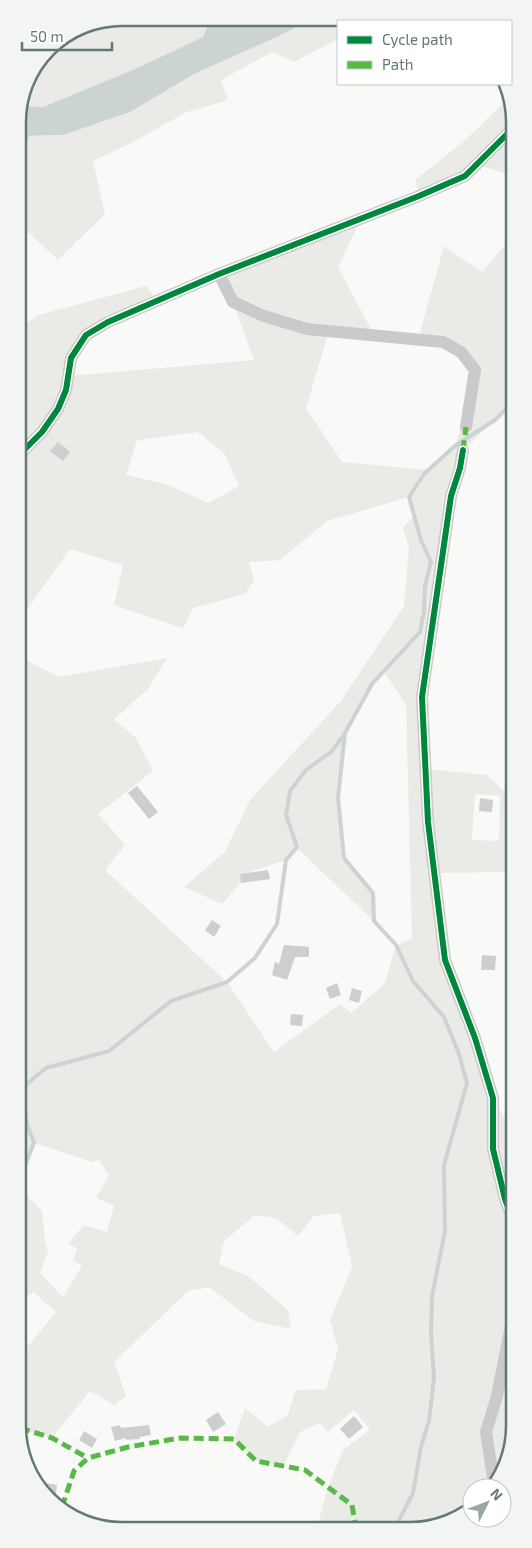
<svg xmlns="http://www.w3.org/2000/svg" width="532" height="1548" viewBox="0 0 532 1548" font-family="'Exo 2',sans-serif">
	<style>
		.green { fill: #eaeae6; fill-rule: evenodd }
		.water { fill: #cbd4d2 }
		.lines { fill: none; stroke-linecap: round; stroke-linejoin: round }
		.stream { stroke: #cbd4d2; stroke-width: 4 }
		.building { fill: #cccfce }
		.minor { stroke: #c9caca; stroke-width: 12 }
		.quiet { stroke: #58b947; stroke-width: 5; stroke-dasharray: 10 5; stroke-linecap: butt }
		.cycleway-casing { stroke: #fff; stroke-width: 9 }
		.cycleway { stroke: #00873e; stroke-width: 6 }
		.rim { fill: none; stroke: #637977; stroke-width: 2.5 }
	</style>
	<rect width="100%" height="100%" fill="#f9f9f8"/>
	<g class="green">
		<polygon points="122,18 211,18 203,37 135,69 43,107 20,106 28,76 53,44 82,25"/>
		<polygon points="313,19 405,19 395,21 338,21 338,39 294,62 272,52 221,80 228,100 187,112 131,143 93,161 105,214 58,260 18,223 18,136 63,135 130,112 196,73 279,36"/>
		<polygon points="510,97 512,101 513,175 476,165 419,196 415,180 462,143"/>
		<path d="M 361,219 L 338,267 L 374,335 L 329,331 L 306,408 L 342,462 L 428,470 L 456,445 L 475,370 L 461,352 L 418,340 L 444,246 L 482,272 L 513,235 L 513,407 L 510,406 L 463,450 L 429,643 L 426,769 L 487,775 L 502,789 L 513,792 L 514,872 L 435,873 L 445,960 L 493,1098 L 514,1134 L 514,1432 L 491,1488 L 472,1488 L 472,1504 L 431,1528 L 317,1528 L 328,1487 L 343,1450 L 370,1430 L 354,1410 L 328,1432 L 320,1423 L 300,1432 L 283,1466 L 256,1461 L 234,1439 L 245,1408 L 268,1427 L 288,1415 L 295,1390 L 326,1389 L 338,1349 L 330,1320 L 352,1267 L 340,1213 L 314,1216 L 298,1236 L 276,1218 L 255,1215 L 224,1241 L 219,1264 L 248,1276 L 288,1310 L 291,1329 L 254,1321 L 209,1287 L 188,1291 L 114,1362 L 126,1396 L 114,1405 L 90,1391 L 52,1438 L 25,1430 L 20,1436 L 19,1349 L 29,1345 L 56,1312 L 33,1292 L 19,1302 L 19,1187 L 42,1211 L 45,1241 L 48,1252 L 40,1273 L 63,1297 L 82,1266 L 73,1260 L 77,1249 L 68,1243 L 84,1225 L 107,1232 L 114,1206 L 96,1198 L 109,1175 L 99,1160 L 92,1162 L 34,1143 L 28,1157 L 19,1160 L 18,656 L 59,677 L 167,658 L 148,689 L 114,719 L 136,738 L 153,771 L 98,814 L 125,845 L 105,870 L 227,982 L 274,1052 L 340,1004 L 351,1013 L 385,983 L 396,945 L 412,939 L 406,705 L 384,671 L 372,684 L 345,733 L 338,798 L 344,858 L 373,893 L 374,921 L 297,848 L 286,860 L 250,872 L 222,904 L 184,887 L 225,852 L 250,800 L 341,701 L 404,606 L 409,548 L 403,528 L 414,515 L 409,497 L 327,521 L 280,560 L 249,562 L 254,580 L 245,594 L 193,608 L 183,628 L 114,605 L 123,565 L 70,549 L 18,622 L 18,330 L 39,315 L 146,286 L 158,301 L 86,335 L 68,376 L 254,360 L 233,302 L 219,274 ZM 198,432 L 224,453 L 239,486 L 208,503 L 166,484 L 126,475 L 137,440 ZM 475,794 L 500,796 L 499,841 L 472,840 Z"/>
	</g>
	<polygon class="water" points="211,18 313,19 279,36 196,73 130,112 63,135 18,136 18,115 20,106 43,107 135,69 203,37"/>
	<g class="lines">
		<g class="stream">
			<polyline points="18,174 27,135 29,133"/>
			<polyline points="19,1180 34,1143 27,1124 22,1088 46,1068 109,1051 171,1001 227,982 255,958 277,924 286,860 297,847 286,815 290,791 306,770 331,752 344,735"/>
			<polyline points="395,1528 413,1493 421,1447 429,1421 434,1377 431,1334 432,1296 445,1231 444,1165 467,1083 459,1054 444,1017 413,981 396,945 374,921 373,893 344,858 338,798 345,733 372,684 420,632 424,611 425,586 431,562 421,540 409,497 424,474 456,445 495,420 513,402"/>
		</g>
	</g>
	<g class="building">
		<polygon points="58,442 70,452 63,461 50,451"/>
		<polygon points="137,786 158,812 149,819 128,793"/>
		<polygon points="480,798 493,800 492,812 479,811"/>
		<polygon points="268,870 270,879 241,883 240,874"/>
		<polygon points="212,920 221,926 214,937 205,930"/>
		<polygon points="284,945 309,947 309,957 295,957 287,980 272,975 275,962 279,964"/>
		<polygon points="482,955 496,956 495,970 481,970"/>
		<polygon points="337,983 341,995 330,999 326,988"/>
		<polygon points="352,988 362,991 359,1003 349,1000"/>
		<polygon points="291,1014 303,1015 302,1026 290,1025"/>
		<polygon points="218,1412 226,1424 213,1432 206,1420"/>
		<polygon points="354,1416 363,1427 349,1439 340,1429"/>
		<polygon points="120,1425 121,1428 149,1425 151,1435 140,1437 140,1439 126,1440 126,1438 115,1441 111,1427"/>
		<polygon points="84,1431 97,1439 92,1448 79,1440"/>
		<polygon points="46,1483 57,1485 55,1503 48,1500 45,1494"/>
	</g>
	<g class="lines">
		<g class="minor">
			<polyline points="219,274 233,302 264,316 307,329 443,342 461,352 475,370 466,427"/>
			<polyline points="463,450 460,468 451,496 422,697 428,822 445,960 475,1038 493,1098 493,1149 505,1199 514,1223"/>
			<polyline points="18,456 42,432 58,409 66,390 71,358 86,335 108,322 219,274 419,196 465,176 512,129"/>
			<polyline points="494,1483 486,1432 497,1396 514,1311"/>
		</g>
		<g class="quiet">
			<polyline points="463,450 466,427"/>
			<polyline points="20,1428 52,1438 88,1458"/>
			<polyline points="62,1507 74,1471 88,1458 128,1447 180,1438 234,1439 256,1461 305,1470 352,1505 356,1528"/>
		</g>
		<g class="cycleway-casing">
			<g id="cycleway">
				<polyline points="463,450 460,468 451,496 422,697 428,822 445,960 475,1038 493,1098 493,1149 505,1199 514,1223"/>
				<polyline points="18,456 42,432 58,409 66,390 71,358 86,335 108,322 219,274 419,196 465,176 512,129"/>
			</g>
		</g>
		<use href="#cycleway" class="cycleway"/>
	</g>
	<path d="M0 0H532V1548H0ZM122 26H410A96 96 0 0 1 506 122V1426A96 96 0 0 1 410 1522H122A96 96 0 0 1 26 1426V122A96 96 0 0 1 122 26Z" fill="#f3f4f4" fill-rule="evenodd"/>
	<path class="rim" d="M122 26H410A96 96 0 0 1 506 122V1426A96 96 0 0 1 410 1522H122A96 96 0 0 1 26 1426V122A96 96 0 0 1 122 26Z"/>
	<rect x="337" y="20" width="175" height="65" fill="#ffffff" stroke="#c1c9c9"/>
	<rect x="347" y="36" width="25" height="8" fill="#00873e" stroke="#c1c9c9"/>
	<text x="382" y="45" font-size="15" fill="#637977">Cycle path</text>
	<rect x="347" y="61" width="25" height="8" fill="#58b947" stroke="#c1c9c9"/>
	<text x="382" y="70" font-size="15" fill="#637977">Path</text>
	<g transform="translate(487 1503) rotate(48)"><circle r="24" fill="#ffffff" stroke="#c1c9c9"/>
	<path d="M0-4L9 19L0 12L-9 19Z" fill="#98a6a4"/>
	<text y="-8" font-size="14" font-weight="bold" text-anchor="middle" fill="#637977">N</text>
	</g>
	<path d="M22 42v8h90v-8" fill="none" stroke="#637977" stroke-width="2.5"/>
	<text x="30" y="42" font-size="15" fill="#637977" stroke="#ffffff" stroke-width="4" paint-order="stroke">50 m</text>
</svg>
